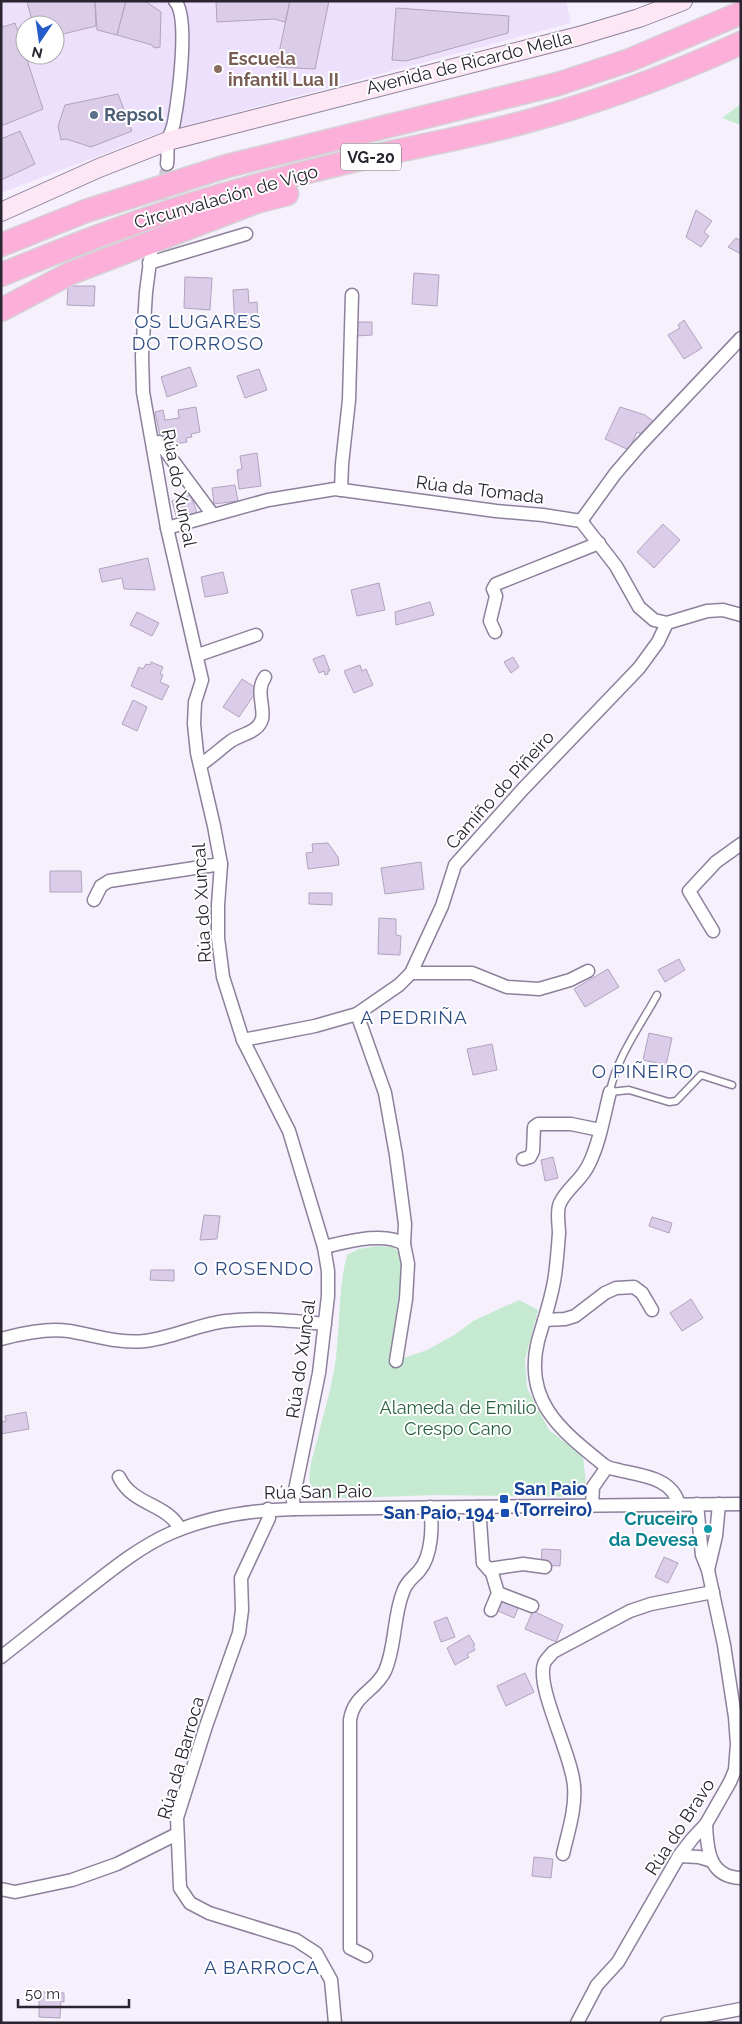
<svg xmlns="http://www.w3.org/2000/svg" width="742" height="2024" viewBox="0 0 742 2024" font-family="Raleway,sans-serif">
	<style>
		.built { fill: #ede0fd; fill-rule: evenodd }
		.green { fill: #c5ead1 }
		.building { fill: #dbcce9; stroke: #b1a3be }
		.lines { fill: none; stroke-linecap: round; stroke-linejoin: round }
		.minor-tunnel { stroke: #ccc7d3; stroke-width: 12; stroke-dasharray: 12 6; stroke-linecap: butt }
		.service-casing { stroke: #8c809b; stroke-width: 9 }
		.minor-casing { stroke: #8c809b; stroke-width: 15 }
		.secondary-casing { stroke: #8c809b; stroke-width: 20 }
		.motorway-casing { stroke: #d4d3d5; stroke-width: 25 }
		.service { stroke: #fff; stroke-width: 6 }
		.minor { stroke: #fff; stroke-width: 12 }
		.secondary { stroke: #fee7f4; stroke-width: 18 }
		.motorway { stroke: #fbafd9; stroke-width: 22 }
		.education-dot { fill: #8d6e63; stroke: #fff; stroke-width: 2 }
		.service-dot { fill: #5c6f8a; stroke: #fff; stroke-width: 2 }
		.transit-dot { fill: #1a4fb4; stroke: #fff; stroke-width: 2 }
		.culture-dot { fill: #0f9aa8; stroke: #fff; stroke-width: 2 }
		.labels { text-anchor: middle; stroke-width: 4; stroke-linejoin: round; paint-order: stroke }
		.shield { fill: #fff; stroke: #69666d; stroke-width: 1 }
		.shield-label { font-size: 16px; font-weight: bold; fill: #29242f }
		.education-label { font-size: 18px; font-weight: bold; fill: #785e54; stroke: #fff; text-anchor: start }
		.street-label { font-size: 18px; fill: #29242f; stroke: #fff }
		.service-label { font-size: 18px; font-weight: bold; fill: #4e5e75; stroke: #fff; text-anchor: start }
		.park-label { font-size: 18px; fill: #27613f; stroke: #fff }
		.transit-label { font-size: 18px; font-weight: bold; fill: #164399; stroke: #fff; text-anchor: start }
		.culture-label { font-size: 18px; font-weight: bold; fill: #0d838f; stroke: #fff; text-anchor: end }
		.neighbourhood-label { font-size: 19px; letter-spacing: 1px; fill: #2f4d85; stroke: #fff }
	</style>
	<rect width="100%" height="100%" fill="#f5f0fc"/>
	<path class="built" d="M 1,1 L 566,1 L 571,23 L 156,134 L 1,193 ZM 25,25 L 55,25 L 55,55 L 25,55 Z"/>
	<g class="green">
		<polygon points="741,104 741,125 722,118"/>
		<path d="M 378,1246 L 392,1247 L 401,1253 L 403,1264 L 390,1359 L 407,1357 L 427,1350 L 456,1334 L 473,1321 L 519,1300 L 538,1310 L 525,1360 L 527,1388 L 549,1430 L 583,1456 L 587,1494 L 584,1497 L 435,1495 L 319,1499 L 313,1497 C 304,1476 314,1454 319,1433 C 326,1405 335,1376 337,1347 C 340,1316 339,1285 347,1255 L 359,1249 Z"/>
	</g>
	<g class="building">
		<polygon points="27,1 95,1 96,26 55,36 55,25 33,25"/>
		<polygon points="95,1 126,1 117,35 97,30"/>
		<polygon points="126,1 145,1 161,12 160,47 154,48 152,45 117,35"/>
		<polygon points="216,1 290,1 285,22 274,19 217,22"/>
		<polygon points="290,1 329,1 315,69 276,67"/>
		<polygon points="396,8 509,16 508,33 406,61 392,60"/>
		<polygon points="1,23 3,27 15,23 43,109 1,126"/>
		<polygon points="118,94 132,131 91,147 66,139 61,140 58,126 65,105"/>
		<polygon points="20,131 35,164 1,180 1,139"/>
		<polygon points="696,210 712,221 704,232 709,236 701,247 686,237"/>
		<polygon points="736,238 741,241 741,254 728,247"/>
		<polygon points="414,273 439,275 437,306 412,304"/>
		<polygon points="185,277 212,278 210,310 184,308"/>
		<polygon points="68,286 95,286 94,306 67,305"/>
		<polygon points="248,289 249,303 257,302 258,324 235,326 233,290"/>
		<polygon points="684,320 702,348 684,359 668,335 680,328 678,325"/>
		<polygon points="356,322 372,322 372,335 356,336"/>
		<polygon points="190,367 197,386 167,397 161,377"/>
		<polygon points="259,369 267,390 245,398 237,376"/>
		<polygon points="196,407 200,432 191,434 192,437 186,438 187,442 169,445 167,434 160,436 155,412 163,410 165,420 179,418 178,410"/>
		<polygon points="620,407 645,415 654,422 643,435 637,432 629,450 605,439"/>
		<polygon points="257,453 261,486 239,489 237,470 242,469 240,456"/>
		<polygon points="235,485 238,501 214,504 212,488"/>
		<polygon points="191,495 197,513 177,519 172,501"/>
		<polygon points="663,524 680,540 654,568 637,552"/>
		<polygon points="148,558 155,590 124,589 122,578 102,582 99,569"/>
		<polygon points="223,572 228,593 205,597 201,577"/>
		<polygon points="379,583 385,610 357,616 351,590"/>
		<polygon points="430,602 434,615 396,625 395,612"/>
		<polygon points="137,612 159,623 152,636 130,625"/>
		<polygon points="324,655 330,671 328,671 328,674 325,675 324,671 319,673 313,659"/>
		<polygon points="513,657 519,667 511,673 504,662"/>
		<polygon points="151,662 163,667 160,674 163,675 160,682 169,686 162,700 131,686 139,667 143,669 146,664 150,665"/>
		<polygon points="360,665 362,671 366,669 373,685 354,693 344,671"/>
		<polygon points="242,679 258,689 239,717 223,707"/>
		<polygon points="133,700 147,707 137,731 122,724"/>
		<polygon points="328,843 338,857 339,865 308,869 306,853 313,852 312,844"/>
		<polygon points="421,862 424,889 385,894 381,868"/>
		<polygon points="50,871 81,871 82,892 50,892"/>
		<polygon points="309,893 332,893 332,905 309,904"/>
		<polygon points="379,918 396,919 396,935 401,936 400,955 378,954"/>
		<polygon points="679,959 685,970 665,982 658,970"/>
		<polygon points="608,969 619,987 585,1007 574,989"/>
		<polygon points="649,1033 672,1038 666,1065 643,1060"/>
		<polygon points="492,1044 497,1070 473,1075 467,1049"/>
		<polygon points="553,1157 558,1178 545,1181 541,1160"/>
		<polygon points="204,1215 220,1216 217,1239 200,1240"/>
		<polygon points="652,1217 672,1223 669,1233 649,1226"/>
		<polygon points="151,1270 174,1270 174,1281 150,1280"/>
		<polygon points="691,1299 703,1318 682,1331 670,1313"/>
		<polygon points="26,1412 29,1429 1,1434 1,1422 6,1421 5,1416"/>
		<polygon points="542,1549 561,1550 560,1566 541,1565"/>
		<polygon points="664,1557 678,1563 668,1583 655,1577"/>
		<polygon points="502,1596 520,1604 514,1618 496,1610"/>
		<polygon points="533,1611 563,1625 556,1642 525,1629"/>
		<polygon points="447,1617 455,1637 441,1642 434,1622"/>
		<polygon points="469,1635 475,1645 473,1646 475,1650 467,1654 469,1657 455,1665 447,1648"/>
		<polygon points="525,1673 534,1692 506,1706 497,1686"/>
		<polygon points="534,1857 553,1859 551,1878 532,1876"/>
		<polygon points="39,1992 64,1993 64,2002 61,2001 60,2018 39,2017"/>
	</g>
	<g class="lines">
		<polyline class="minor-tunnel" points="158,217 167,164"/>
		<g class="service-casing">
			<path id="service" d="M 657,995 C 642,1023 615,1060 610,1092 L 629,1090 L 669,1102 L 676,1101 L 701,1075 L 732,1085"/>
		</g>
		<g class="minor-casing">
			<g id="minor">
				<path d="M 167,164 C 168,156 167,148 168,141 C 170,134 173,128 174,122 C 178,100 190,17 175,1"/>
				<polyline points="151,254 146,292 142,356 143,392 167,528 202,680 195,702 194,724 197,753 214,826 221,864 218,905 218,938 223,977 243,1040 289,1131 324,1247 328,1271 328,1296 319,1373 293,1500 294,1509"/>
				<polyline points="149,263 246,234"/>
				<polyline points="159,442 213,515"/>
				<polyline points="341,490 342,464 349,400 352,295"/>
				<polyline points="581,521 615,474 639,446 741,338"/>
				<polyline points="167,528 268,500 335,489 496,511 543,515 581,521 616,566 639,607 654,620 667,623 707,611 723,610 741,615"/>
				<polyline points="495,632 490,621 496,596 493,589 496,584 599,543"/>
				<polyline points="198,655 256,635"/>
				<path d="M 200,765 C 211,758 220,749 231,741 C 241,734 258,733 262,719 C 265,707 255,691 265,677"/>
				<polyline points="94,900 101,886 109,881 221,864"/>
				<polyline points="713,931 689,891 716,862 741,844"/>
				<polyline points="411,973 472,973 507,987 539,989 570,980 588,971"/>
				<polyline points="357,1014 385,1093 396,1155 405,1224 404,1244 408,1264 406,1299 396,1361"/>
				<polyline points="243,1040 315,1026 357,1014 399,985 411,973 442,906 455,865 523,789 639,668 658,642 667,623"/>
				<path d="M 610,1092 C 604,1115 600,1142 589,1164 C 582,1180 567,1188 560,1203 C 556,1211 559,1225 559,1233 C 558,1247 557,1261 555,1275 C 552,1298 544,1319 538,1341 C 523,1402 562,1431 604,1465 C 609,1469 616,1469 622,1471 C 645,1476 673,1479 679,1505"/>
				<polyline points="523,1159 530,1157 533,1151 534,1127 538,1124 571,1124 600,1130"/>
				<path d="M 324,1247 C 346,1242 384,1231 404,1244"/>
				<polyline points="544,1320 565,1319 575,1316 605,1293 616,1288 634,1287 642,1293 652,1310"/>
				<path d="M 1,1339 C 23,1333 46,1328 69,1331 C 94,1335 119,1344 145,1341 C 172,1338 199,1324 226,1321 C 259,1317 292,1321 325,1324"/>
				<path d="M 119,1477 C 133,1506 167,1503 180,1529"/>
				<polyline points="592,1505 593,1487 607,1467"/>
				<polyline points="479,1507 483,1563 492,1573 498,1593 491,1610"/>
				<polyline points="268,1509 269,1518 241,1578 242,1610 239,1633 206,1726 177,1818 180,1888 190,1903 209,1913 296,1940 316,1953 331,1980 335,2023"/>
				<polyline points="489,1569 523,1564 545,1567"/>
				<polyline points="708,1570 716,1536 719,1504"/>
				<polyline points="498,1593 532,1606"/>
				<path d="M 1,1657 C 28,1636 55,1614 82,1593 C 110,1571 139,1547 171,1533 C 210,1516 252,1510 294,1509 L 741,1504"/>
				<path d="M 706,1824 C 707,1850 709,1877 741,1878"/>
				<path d="M 563,1854 C 568,1832 576,1809 574,1786 C 572,1755 536,1688 544,1664 C 545,1660 550,1656 553,1652 L 630,1611 L 651,1604 L 713,1592"/>
				<polyline points="679,1856 699,1857 712,1861"/>
				<polyline points="1,1889 15,1892 72,1880 117,1864 177,1834"/>
				<path d="M 366,1956 L 350,1948 L 350,1720 C 354,1694 375,1692 385,1671 C 396,1646 393,1617 403,1592 C 406,1582 413,1578 419,1571 C 432,1556 433,1526 430,1507"/>
				<polyline points="577,2023 597,1985 618,1962 679,1856 692,1839 706,1824 730,1782 735,1770 737,1744 735,1717 724,1645 708,1570 702,1555 697,1504"/>
				<polyline points="667,2023 741,2009"/>
			</g>
		</g>
		<g class="secondary-casing">
			<polyline id="secondary" points="1,212 99,168 168,141 579,36 639,18 683,1"/>
		</g>
		<g class="motorway-casing">
			<g id="motorway">
				<polyline points="1,245 86,211 227,166 558,84 630,60 741,13"/>
				<path d="M 1,275 C 79,242 158,212 240,190 C 290,176 341,163 392,152 C 436,143 481,134 525,122 C 599,102 671,75 741,43"/>
				<polyline points="1,310 71,273 256,202 287,194"/>
			</g>
		</g>
		<use href="#service" class="service"/>
		<use href="#minor" class="minor"/>
		<use href="#secondary" class="secondary"/>
		<use href="#motorway" class="motorway"/>
	</g>
	<circle class="education-dot" cx="218" cy="69" r="5"/>
	<circle class="service-dot" cx="94" cy="115" r="5"/>
	<g class="transit-dot">
		<rect x="499" y="1494" width="10" height="10" rx="2.5"/>
		<rect x="500" y="1508" width="10" height="10" rx="2.5"/>
	</g>
	<circle class="culture-dot" cx="708" cy="1529" r="5"/>
	<g class="labels">
		<rect class="shield" x="341" y="143.5" width="60" height="27" rx="4"/>
		<g class="shield-label">
			<text x="371" y="163">VG-20</text>
		</g>
		<g class="education-label">
			<text x="228" y="65">Escuela<tspan x="228" dy="21">infantil Lua II</tspan></text>
		</g>
		<g class="street-label">
			<text transform="translate(469 63) rotate(-14)" y="6">Avenida de Ricardo Mella</text>
			<text transform="translate(226 197) rotate(-16)" y="6">Circunvalación de Vigo</text>
			<text transform="translate(179 488) rotate(79)" y="6">Rúa do Xuncal</text>
			<text transform="translate(480 490) rotate(7)" y="6">Rúa da Tomada</text>
			<text transform="translate(500 790) rotate(-48)" y="6">Camiño do Piñeiro</text>
			<text transform="translate(202 903) rotate(-93)" y="6">Rúa do Xuncal</text>
			<text transform="translate(301 1359) rotate(-82)" y="6">Rúa do Xuncal</text>
			<text transform="translate(318 1492) rotate(-1)" y="6">Rúa San Paio</text>
			<text transform="translate(181 1758) rotate(-74)" y="6">Rúa da Barroca</text>
			<text transform="translate(680 1827) rotate(-57)" y="6">Rúa do Bravo</text>
		</g>
		<g class="service-label">
			<text x="104" y="121">Repsol</text>
		</g>
		<g class="park-label">
			<text x="458" y="1414">Alameda de Emilio<tspan x="458" dy="21">Crespo Cano</tspan></text>
		</g>
		<g class="transit-label">
			<text x="514" y="1495">San Paio<tspan x="514" dy="21">(Torreiro)</tspan></text>
			<text x="495" y="1519" text-anchor="end">San Paio, 194</text>
		</g>
		<g class="culture-label">
			<text x="698" y="1525">Cruceiro<tspan x="698" dy="21">da Devesa</tspan></text>
		</g>
		<g class="neighbourhood-label">
			<text x="198" y="328">OS LUGARES<tspan x="198" dy="22">DO TORROSO</tspan></text>
			<text x="414" y="1024">A PEDRIÑA</text>
			<text x="643" y="1078">O PIÑEIRO</text>
			<text x="254" y="1275">O ROSENDO</text>
			<text x="262" y="1974">A BARROCA</text>
		</g>
	</g>
	<rect width="742" height="2024" fill="none" stroke="#29242f" stroke-width="5"/>
	<g transform="translate(40 40) rotate(193)"><circle r="24" fill="#ffffff" stroke="#a9a7ac"/>
	<path d="M0-4L9 19L0 12L-9 19Z" fill="#245cc9"/>
	<text y="-8" font-size="14" font-weight="bold" text-anchor="middle" fill="#29242f">N</text>
	</g>
	<path d="M18 1999v8h111v-8" fill="none" stroke="#29242f" stroke-width="2.5"/>
	<text x="25" y="1999" font-size="15" fill="#29242f" stroke="#ffffff" stroke-width="4" paint-order="stroke">50 m</text>
</svg>
